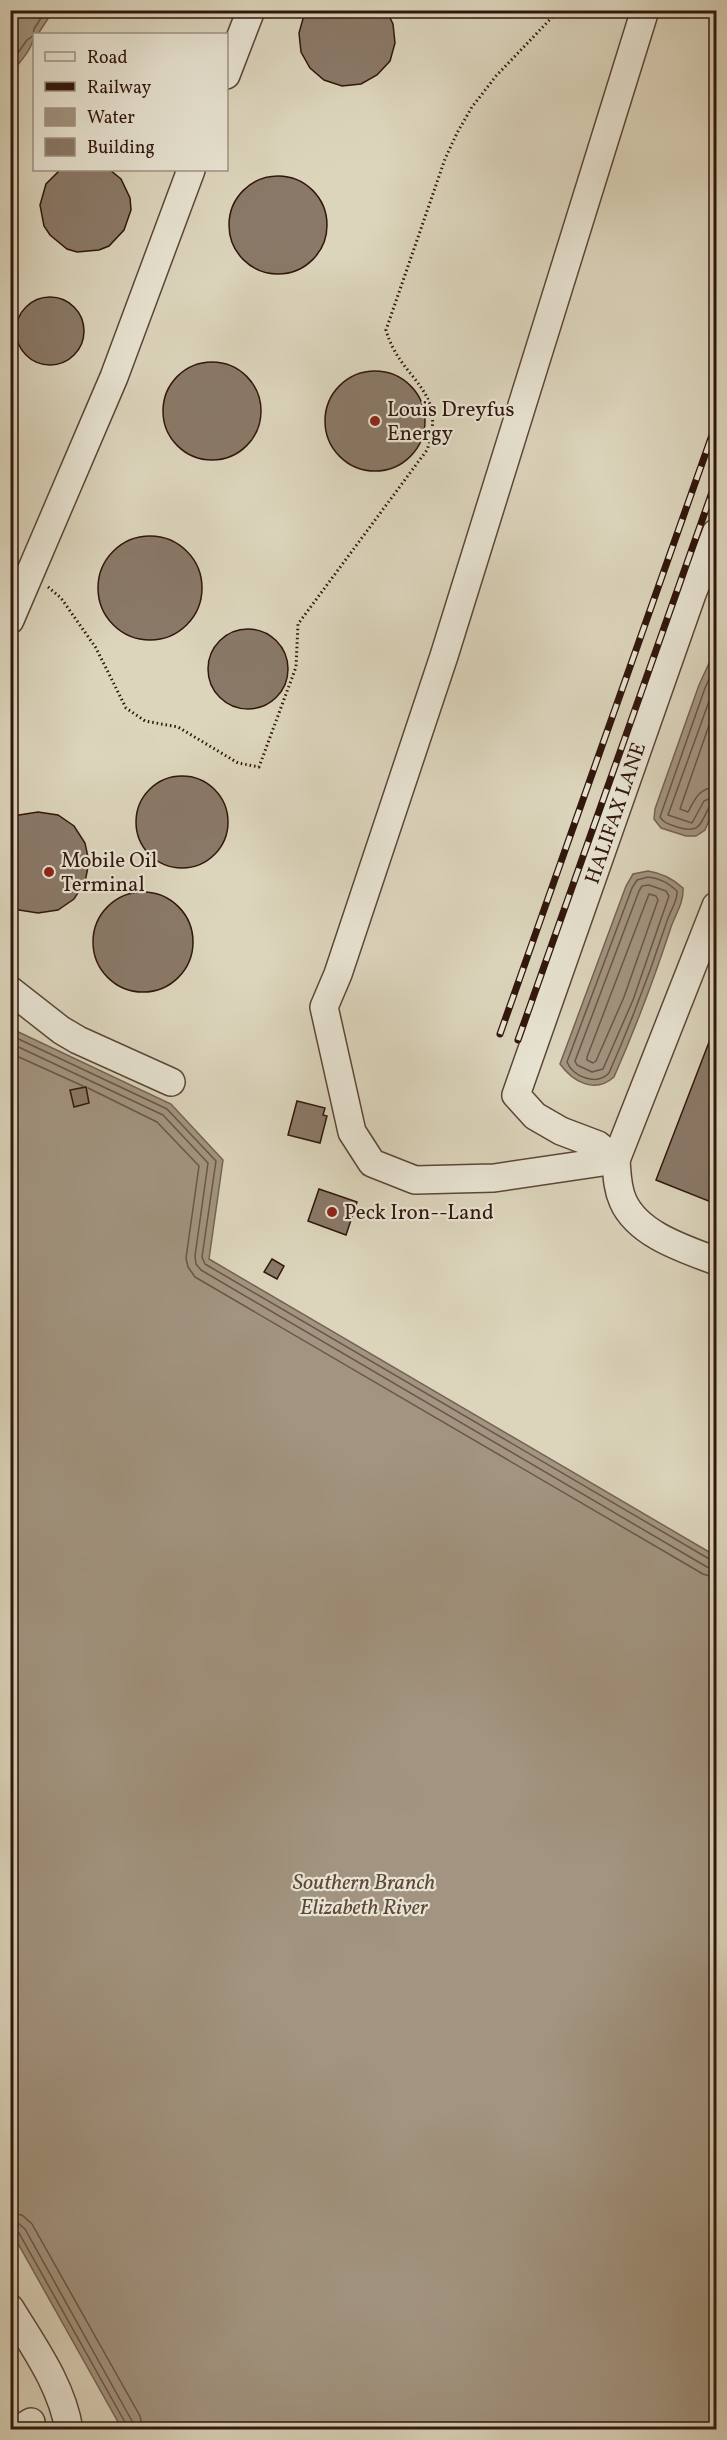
<svg xmlns="http://www.w3.org/2000/svg" width="727" height="2440" viewBox="0 0 727 2440" font-family="Vollkorn,serif">
	<style>
		.water { fill: #a29480; stroke: #756252; stroke-width: 1.5 }
		.lines { fill: none; stroke-linecap: round; stroke-linejoin: round }
		.shore { stroke: #6a5546; stroke-width: 1.5 }
		.building { fill: #8a7968; stroke: #31160c; stroke-width: 1.5 }
		.minor-casing { stroke: #5c4638; stroke-width: 30 }
		.path { stroke: #31160c; stroke-width: 3; stroke-dasharray: 1.5 3; stroke-linecap: butt }
		.minor { stroke: #e8e4d3; stroke-width: 27 }
		.rail-casing { stroke: #31160c; stroke-width: 7 }
		.rail { stroke: #e8e4d3; stroke-width: 4.5; stroke-dasharray: 14; stroke-linecap: butt }
		.poi-dot { fill: #8f2418; stroke: #e8e4d3; stroke-width: 2 }
		.labels { text-anchor: middle; stroke-width: 4.5; stroke-linejoin: round; paint-order: stroke }
		.poi-label { font-size: 21px; fill: #31160c; stroke: #e8e4d3; text-anchor: start }
		.street-label { font-size: 21px; fill: #31160c; stroke: #e8e4d3 }
		.water-label { font-size: 22px; font-style: italic; fill: #5e483a; stroke: #e8e4d3 }
	</style>
	<rect width="100%" height="100%" fill="#dcd5bc"/>
	<filter id="stains"><feTurbulence type="fractalNoise" baseFrequency=".00333" numOctaves="4"/><feColorMatrix values="0 0 0 0 .2 0 0 0 0 .09 0 0 0 0 .02 0 0 0 .5 -.17"/></filter>
	<radialGradient id="worn" r=".72"><stop offset=".6" stop-color="#630" stop-opacity="0"/><stop offset="1" stop-color="#630" stop-opacity=".3"/></radialGradient>
	<g class="water">
		<path d="M 11,10 L 53,11 L 38,34 L 34,34 C 34,48 19,63 11,73 Z"/>
		<polygon points="716,648 716,804 705,830 696,836 686,836 661,828 654,819 655,809 699,685"/>
		<path d="M 648,871 C 662,873 672,878 683,888 C 684,902 676,913 671,927 C 654,979 636,1027 614,1077 C 595,1094 573,1082 560,1064 L 626,886 L 633,874 Z"/>
		<polygon points="10,1028 171,1104 223,1160 209,1259 716,1556 716,2429 122,2429 11,2231"/>
	</g>
	<g class="lines">
		<g class="shore">
			<polyline points="10,64 27,40 33,36 34,29 46,10"/>
			<path d="M 716,664 L 705,688 L 660,817 C 665,824 669,824 677,827 C 700,834 700,825 709,807 L 716,804"/>
			<polyline points="716,682 668,815 692,823 704,801 716,796"/>
			<path d="M 716,705 L 680,809 L 688,812 C 695,799 699,788 716,787"/>
			<path d="M 648,877 C 660,878 668,883 677,891 C 678,901 670,911 667,921 C 650,973 631,1023 609,1073 C 597,1086 573,1077 567,1062 L 632,888 L 637,880 Z"/>
			<polygon points="649,885 666,891 669,896 633,1000 603,1069 592,1072 577,1065 575,1061 639,891 642,886"/>
			<polygon points="649,894 656,896 658,900 624,997 596,1061 593,1063 587,1060 587,1057"/>
			<polyline points="10,1035 167,1109 216,1161 202,1257 205,1264 711,1560 716,1561"/>
			<polyline points="10,1043 163,1115 208,1163 195,1256 196,1264 201,1270 707,1567 716,1569"/>
			<polyline points="10,1053 83,1086"/>
			<polyline points="88,1088 157,1122 199,1166 186,1258 188,1267 195,1277 703,1574 716,1578"/>
			<polyline points="10,2213 22,2215 32,2224 140,2416 143,2430"/>
			<polyline points="10,2222 18,2223 25,2229 132,2421 134,2430"/>
			<polyline points="10,2230 19,2233 126,2424 126,2430"/>
		</g>
	</g>
	<g class="building">
		<polygon points="165,10 194,10 184,13"/>
		<polygon points="308,10 386,10 393,24 395,43 390,61 377,75 361,84 342,86 324,80 310,68 301,52 299,33 304,15"/>
		<polygon points="500,10 545,10 532,16 521,17"/>
		<polygon points="60,170 110,170 121,179 130,198 131,210 124,230 109,246 99,250 77,252 67,249 50,235 44,226 40,205 46,184"/>
		<circle cx="278" cy="225" r="49"/>
		<circle cx="50" cy="331" r="34"/>
		<circle cx="212" cy="411" r="49"/>
		<circle cx="375" cy="421" r="50"/>
		<circle cx="150" cy="588" r="52"/>
		<circle cx="248" cy="669" r="40"/>
		<circle cx="182" cy="822" r="46"/>
		<polygon points="38,812 58,815 74,826 85,843 89,862 85,882 74,899 58,910 38,913 19,910 10,904 10,821 19,815"/>
		<circle cx="143" cy="942" r="50"/>
		<polygon points="716,1024 716,1204 656,1180"/>
		<polygon points="86,1087 89,1103 74,1107 70,1090"/>
		<polygon points="297,1101 325,1108 323,1115 327,1116 320,1143 288,1135"/>
		<polygon points="319,1189 357,1202 346,1235 308,1221"/>
		<polygon points="272,1259 284,1266 277,1279 264,1272"/>
	</g>
	<g class="lines">
		<g class="minor-casing">
			<g id="minor">
				<polyline points="645,10 444,656 338,974 324,1007 352,1132 372,1163 415,1180 494,1178 616,1160 716,906"/>
				<polyline points="226,75 251,10"/>
				<path d="M 716,533 L 692,594 L 516,1095 L 535,1116 L 561,1131 L 598,1145 L 616,1160 C 617,1174 617,1188 623,1201 C 638,1235 685,1249 716,1261"/>
				<polyline points="10,620 114,377 191,170"/>
				<polyline points="10,990 61,1030 78,1040 171,1082"/>
				<path d="M 10,2308 C 33,2346 62,2385 69,2430"/>
				<polyline points="18,2430 31,2422"/>
			</g>
		</g>
		<path class="path" d="M 48,587 L 61,598 L 96,648 L 126,708 L 145,721 L 178,727 L 238,763 L 259,767 L 296,667 L 298,624 L 427,450 C 449,388 400,381 386,330 L 445,159 L 457,133 L 472,107 L 496,76 L 559,10"/>
		<use href="#minor" class="minor"/>
		<g class="rail-casing">
			<g id="rail">
				<polyline points="500,1034 716,424"/>
				<polyline points="518,1040 716,481"/>
			</g>
		</g>
		<use href="#rail" class="rail"/>
	</g>
	<g class="poi-dot">
		<circle cx="375" cy="421" r="6"/>
		<circle cx="49" cy="872" r="6"/>
		<circle cx="332" cy="1212" r="6"/>
	</g>
	<g class="labels">
		<g class="poi-label">
			<text x="387" y="416">Louis Dreyfus<tspan x="387" dy="24">Energy</tspan></text>
			<text x="61" y="867">Mobile Oil<tspan x="61" dy="24">Terminal</tspan></text>
			<text x="344" y="1219">Peck Iron--Land</text>
		</g>
		<g class="street-label">
			<text transform="translate(615 813) rotate(-71)" y="7">HALIFAX LANE</text>
		</g>
		<g class="water-label">
			<text x="364" y="1889">Southern Branch<tspan x="364" dy="25">Elizabeth River</tspan></text>
		</g>
	</g>
	<rect width="727" height="2440" fill="none" stroke="#dcd5bc" stroke-width="36"/>
	<rect x="12" y="12" width="703" height="2416" fill="none" stroke="#31160c" stroke-width="3"/>
	<rect x="18" y="18" width="691" height="2404" fill="none" stroke="#31160c" stroke-width="1.5"/>
	<rect x="33" y="33" width="195" height="138" fill="#e8e4d3" stroke="#9f9283" stroke-width="1.5"/>
	<rect x="45" y="52" width="30" height="9" fill="#e8e4d3" stroke="#9f9283" stroke-width="1.5"/>
	<text x="87" y="63" font-size="18" fill="#31160c">Road</text>
	<rect x="45" y="82" width="30" height="9" fill="#31160c" stroke="#9f9283" stroke-width="1.5"/>
	<text x="87" y="93" font-size="18" fill="#31160c">Railway</text>
	<rect x="45" y="108" width="30" height="18" fill="#a29480" stroke="#9f9283" stroke-width="1.5"/>
	<text x="87" y="123" font-size="18" fill="#31160c">Water</text>
	<rect x="45" y="138" width="30" height="18" fill="#8a7968" stroke="#9f9283" stroke-width="1.5"/>
	<text x="87" y="153" font-size="18" fill="#31160c">Building</text>
	<rect width="100%" height="100%" filter="url(#stains)"/>
	<rect width="100%" height="100%" fill="url(#worn)"/>
</svg>
